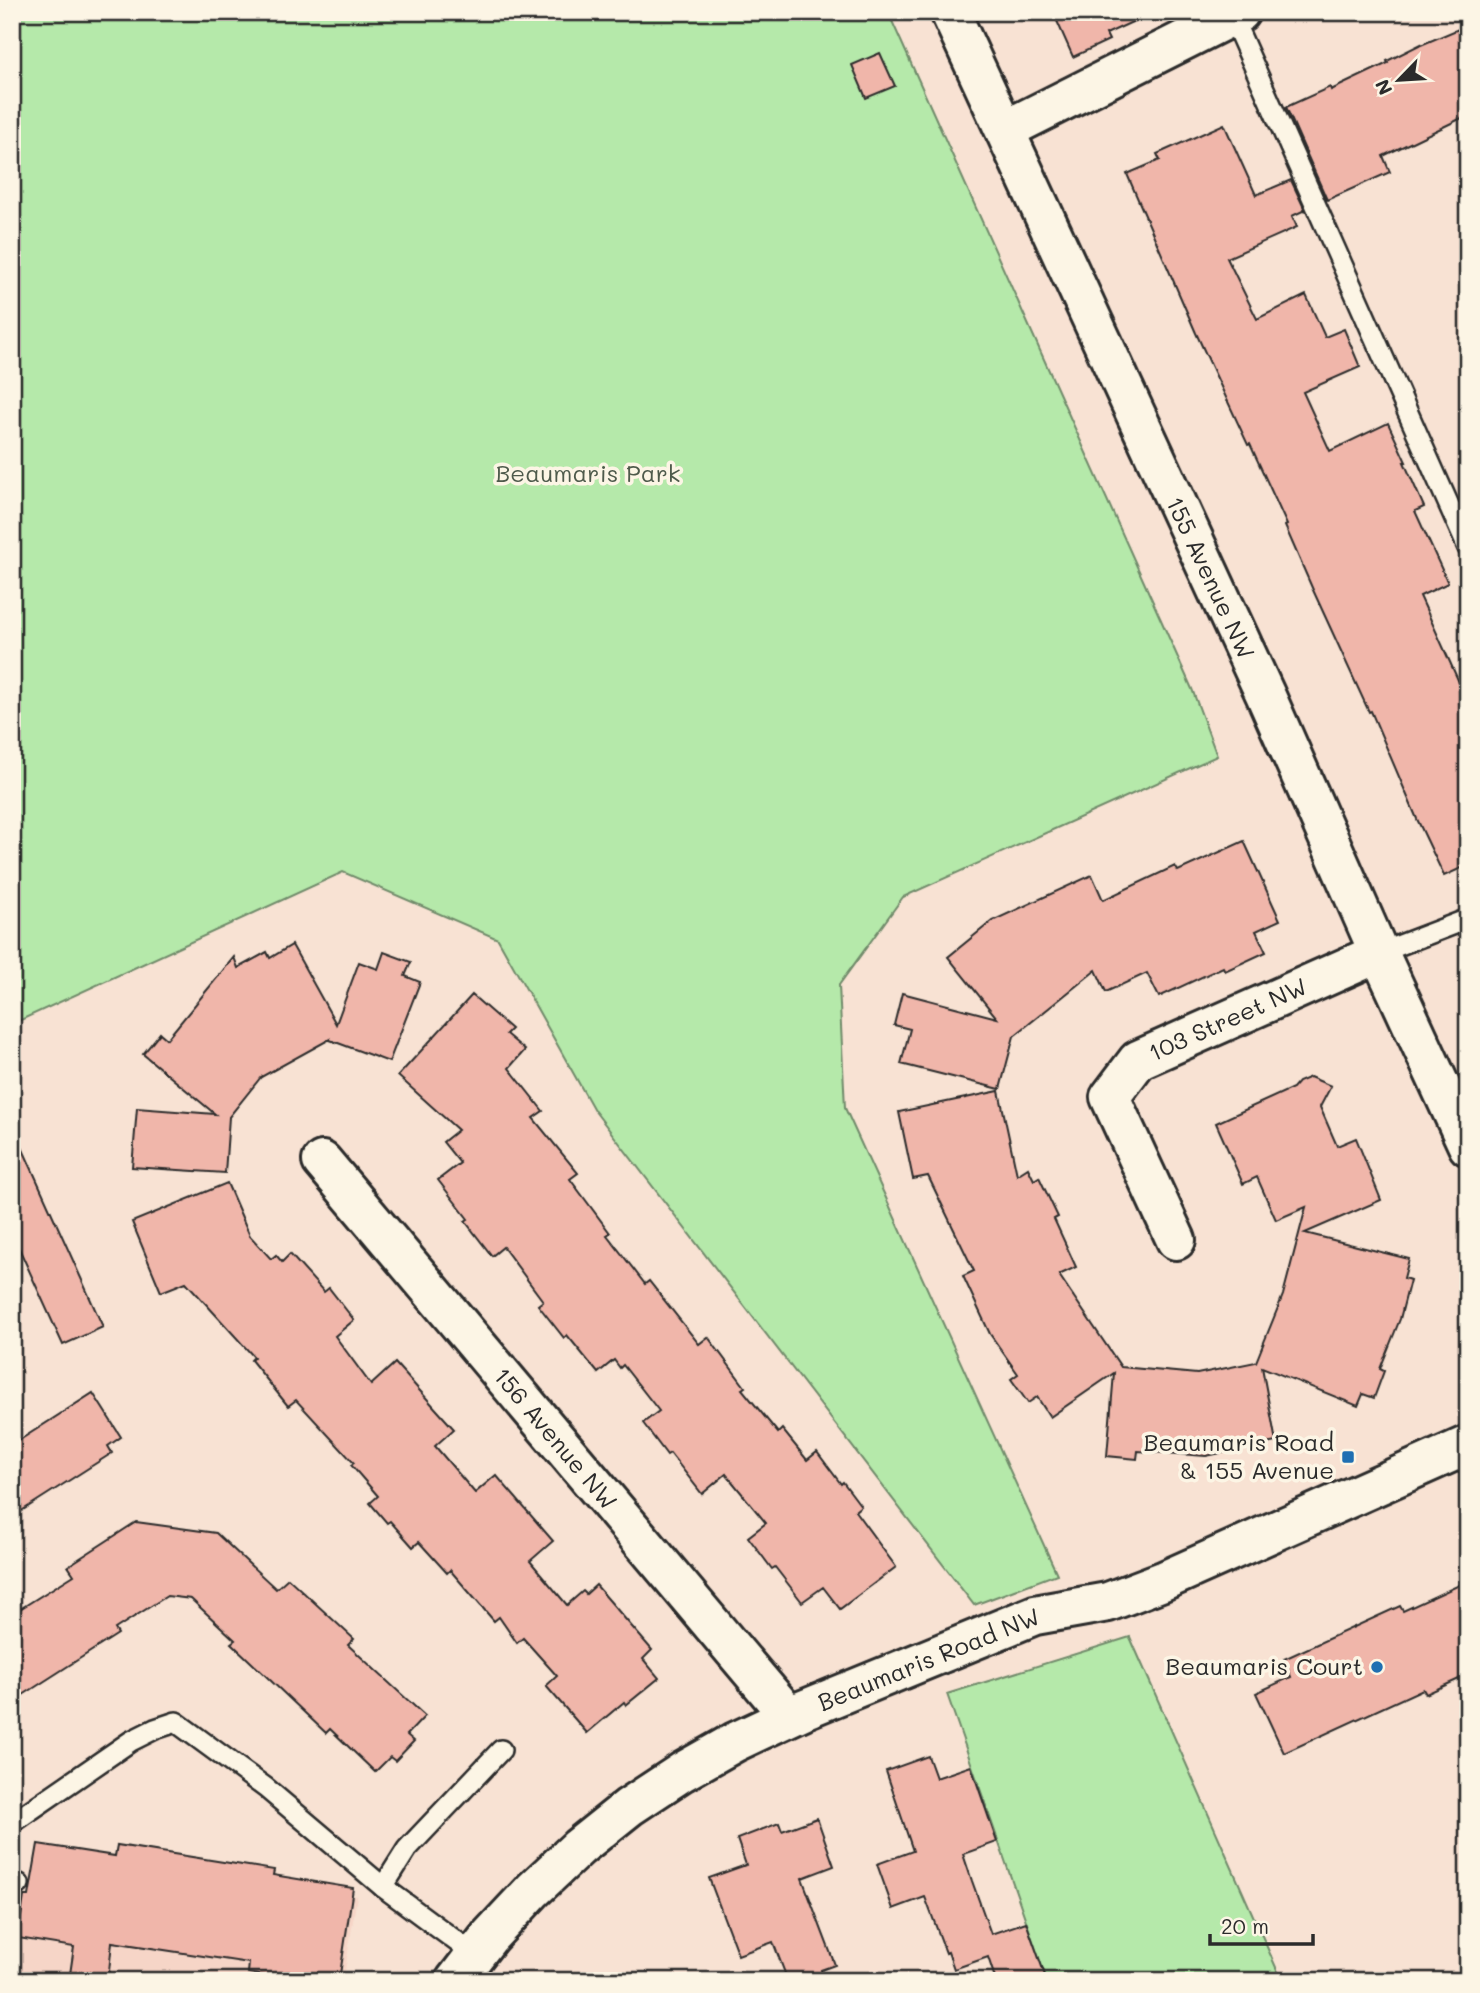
<svg xmlns="http://www.w3.org/2000/svg" width="1480" height="1993" viewBox="0 0 1480 1993" font-family="Mali,sans-serif">
	<style>
		.built { fill: #f6d5c7 }
		.green { fill: #b5e9aa; stroke: #708a6a; stroke-width: 2 }
		.building { fill: #f0b6aa; stroke: #2b2b2b; stroke-width: 2 }
		.lines { fill: none; stroke-linecap: round; stroke-linejoin: round }
		.service-casing { stroke: #2b2b2b; stroke-width: 24 }
		.minor-casing { stroke: #2b2b2b; stroke-width: 44 }
		.tertiary-casing { stroke: #2b2b2b; stroke-width: 44 }
		.service { stroke: #fcf5e5; stroke-width: 19 }
		.minor { stroke: #fcf5e5; stroke-width: 38 }
		.tertiary { stroke: #fcf5e5; stroke-width: 38 }
		.poi-dot { fill: #1f6fb2; stroke: #fcf5e5; stroke-width: 2.5 }
		.labels { text-anchor: middle; stroke-width: 7; stroke-linejoin: round; paint-order: stroke }
		.park-label { font-size: 24px; fill: #4e5a4b; stroke: #fcf5e5 }
		.street-label { font-size: 24px; fill: #2b2b2b; stroke: #fcf5e5 }
		.poi-label { font-size: 24px; fill: #2b2b2b; stroke: #fcf5e5; text-anchor: end }
	</style>
	<rect width="100%" height="100%" fill="#f8e2d3"/>
	<filter id="ink" filterUnits="userSpaceOnUse"><feTurbulence type="fractalNoise" baseFrequency=".0143" numOctaves="2"/><feDisplacementMap in="SourceGraphic" scale="14" xChannelSelector="R" yChannelSelector="G"/><feConvolveMatrix kernelMatrix="1 2 1 2 8 2 1 2 1" color-interpolation-filters="sRGB"/></filter>
	<g filter="url(#ink)">
		<polygon class="built" points="277,1884 357,1896 344,1977 348,1981 12,1981 12,1946 21,1946 28,1904"/>
		<g class="green">
			<polygon points="12,12 888,12 1192,689 1217,756 903,897 839,985 845,1108 1057,1574 974,1605 594,1110 498,939 343,872 12,1024"/>
			<polygon points="1130,1637 1282,1981 1047,1981 947,1694"/>
		</g>
		<g class="building">
			<polygon points="1053,12 1154,12 1106,34 1109,40 1073,57"/>
			<polygon points="1468,25 1468,115 1383,156 1390,172 1327,200 1286,107 1330,87 1331,90 1388,63 1387,61 1421,44 1421,45"/>
			<polygon points="880,53 895,86 866,98 852,65"/>
			<polygon points="1224,124 1256,195 1291,180 1305,210 1292,216 1297,227 1227,258 1257,319 1306,295 1325,337 1344,329 1360,367 1303,392 1330,451 1388,423 1406,462 1404,462 1424,507 1415,511 1448,583 1420,596 1468,702 1468,865 1444,876 1417,819 1371,711 1369,712 1313,590 1285,526 1287,525 1250,444 1248,445 1196,333 1127,174 1160,160 1157,154"/>
			<polygon points="1244,841 1280,920 1256,931 1266,952 1225,971 1223,967 1159,997 1147,973 1106,992 1096,970 1014,1036 1000,1089 901,1064 910,1029 894,1025 902,993 997,1018 948,957 992,921 1092,875 1103,900 1175,866 1178,871"/>
			<polygon points="292,945 336,1024 359,962 378,969 384,952 411,962 405,976 420,982 389,1062 330,1040 330,1039 261,1077 229,1117 225,1173 132,1167 137,1108 215,1114 143,1054 160,1033 167,1039 234,957 238,968 267,952 270,958"/>
			<polygon points="472,995 511,1029 506,1034 525,1050 509,1068 543,1111 533,1118 578,1173 570,1179 610,1233 607,1235 645,1284 649,1281 699,1344 708,1337 745,1387 742,1389 778,1433 782,1429 807,1460 817,1452 841,1484 843,1482 861,1506 855,1511 896,1567 840,1609 823,1587 802,1602 775,1567 772,1569 748,1537 766,1523 726,1474 702,1494 670,1453 667,1455 643,1423 659,1411 623,1365 620,1368 614,1360 598,1373 567,1335 564,1338 538,1305 543,1301 503,1247 492,1256 465,1221 468,1219 438,1180 460,1163 443,1142 458,1130 398,1076"/>
			<polygon points="1310,1077 1331,1086 1320,1107 1337,1146 1356,1138 1381,1200 1305,1233 1409,1259 1404,1278 1410,1280 1400,1319 1380,1369 1384,1371 1374,1398 1363,1394 1358,1406 1262,1367 1276,1442 1206,1456 1138,1451 1137,1459 1107,1456 1114,1373 1050,1417 1037,1397 1028,1403 1011,1379 1018,1374 990,1334 963,1276 974,1271 928,1176 913,1179 899,1112 999,1091 1017,1175 1028,1168 1034,1180 1039,1177 1058,1217 1054,1219 1076,1267 1059,1275 1121,1367 1197,1374 1256,1362 1283,1295 1306,1207 1276,1220 1257,1177 1243,1184 1216,1123 1293,1088 1298,1082"/>
			<polygon points="12,1125 103,1327 63,1345 12,1233"/>
			<polygon points="227,1183 250,1236 271,1259 276,1255 282,1262 290,1254 324,1292 329,1288 354,1320 335,1336 371,1385 395,1363 454,1429 435,1446 475,1493 496,1475 553,1541 530,1561 567,1605 583,1591 586,1594 596,1585 652,1650 643,1659 659,1678 626,1705 624,1702 587,1733 546,1686 557,1676 523,1638 517,1643 499,1617 494,1621 450,1570 447,1573 419,1542 413,1547 390,1521 387,1523 370,1503 378,1496 351,1465 354,1463 296,1400 288,1406 251,1360 254,1357 186,1282 161,1292 132,1222"/>
			<polygon points="93,1393 121,1437 108,1446 112,1453 12,1517 12,1445"/>
			<polygon points="136,1522 216,1533 276,1589 288,1578 354,1639 348,1645 425,1716 407,1735 414,1741 395,1761 390,1757 375,1772 330,1729 326,1733 231,1643 235,1640 191,1599 167,1596 115,1629 118,1634 12,1702 12,1614 74,1575 68,1566"/>
			<polygon points="1468,1581 1468,1675 1426,1694 1423,1689 1284,1753 1256,1693 1291,1677 1284,1659 1400,1606 1403,1611"/>
			<polygon points="928,1756 936,1778 971,1766 997,1842 963,1854 972,1881 991,1934 1026,1922 1047,1981 996,1981 988,1957 954,1969 948,1952 946,1953 925,1897 893,1909 877,1864 913,1851 886,1771"/>
			<polygon points="817,1818 834,1866 802,1878 835,1965 821,1970 824,1981 788,1981 773,1942 738,1955 709,1878 746,1865 737,1839 779,1823 782,1831"/>
			<polygon points="38,1844 115,1856 117,1845 274,1870 273,1875 353,1888 339,1981 300,1981 248,1973 249,1963 112,1942 108,1981 69,1981 74,1947 18,1938 24,1896 29,1896"/>
		</g>
		<g class="lines">
			<g class="service-casing">
				<g id="service">
					<polyline points="1230,12 1468,548"/>
					<polyline points="1379,953 1468,919"/>
					<polyline points="12,1823 131,1741 155,1729 176,1722 266,1788 383,1887 475,1955"/>
					<polyline points="12,1883 19,1884"/>
					<polyline points="383,1887 407,1849 501,1750"/>
				</g>
			</g>
			<g class="minor-casing">
				<g id="minor">
					<polyline points="1005,130 1240,12"/>
					<polyline points="322,1161 789,1716"/>
					<polyline points="1176,1240 1110,1097 1138,1060 1379,953"/>
				</g>
			</g>
			<g class="tertiary-casing">
				<g id="tertiary">
					<polyline points="950,12 1265,694 1379,953 1468,1146"/>
					<polyline points="455,1981 489,1937 533,1890 579,1847 629,1807 682,1772 735,1742 803,1710 1035,1615 1108,1602 1163,1581 1468,1445"/>
				</g>
			</g>
			<use href="#service" class="service"/>
			<use href="#minor" class="minor"/>
			<use href="#tertiary" class="tertiary"/>
		</g>
	</g>
	<g class="poi-dot">
		<rect x="1341" y="1450" width="14" height="14" rx="3.5"/>
		<circle cx="1377" cy="1667" r="7"/>
	</g>
	<g class="labels">
		<g class="park-label">
			<text x="588" y="482">Beaumaris Park</text>
		</g>
		<g class="street-label">
			<text transform="translate(1210 578) rotate(65)" y="8">155 Avenue NW</text>
			<text transform="translate(1228 1020) rotate(-24)" y="8">103 Street NW</text>
			<text transform="translate(555 1439) rotate(50)" y="8">156 Avenue NW</text>
			<text transform="translate(929 1660) rotate(-22)" y="8">Beaumaris Road NW</text>
		</g>
		<g class="poi-label">
			<text x="1334" y="1451">Beaumaris Road<tspan x="1334" dy="28">&amp; 155 Avenue</tspan></text>
			<text x="1363" y="1675">Beaumaris Court</text>
		</g>
	</g>
	<rect width="1480" height="1993" fill="none" stroke="#fcf5e5" stroke-width="42"/>
	<rect x="21" y="21" width="1438" height="1951" fill="none" stroke="#2b2b2b" stroke-width="2.5" filter="url(#ink)"/>
	<g transform="translate(1399 80) rotate(245)" stroke="#fcf5e5" stroke-width="5" paint-order="stroke">
	<path d="M0-5L12 26L0 18L-12 26Z" fill="#2b2b2b"/>
	<text y="-10" font-size="19" font-weight="bold" text-anchor="middle" fill="#2b2b2b">N</text>
	</g>
	<path d="M1210 1934v10h103v-10" fill="none" stroke="#2b2b2b" stroke-width="3.5"/>
	<text x="1221" y="1934" font-size="21" fill="#2b2b2b" stroke="#fcf5e5" stroke-width="5" paint-order="stroke">20 m</text>
</svg>
